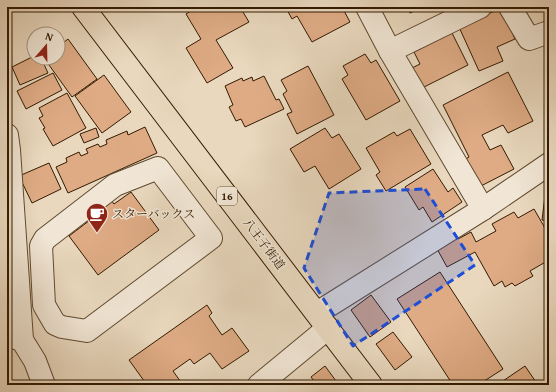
<svg xmlns="http://www.w3.org/2000/svg" width="556" height="392" viewBox="0 0 556 392" font-family="'Gentium Book Plus','Noto Serif JP',serif">
	<style>
		.building { fill: #deab85; stroke: #331a00 }
		.lines { fill: none; stroke-linecap: round; stroke-linejoin: round }
		.minor-casing { stroke: #604a30; stroke-width: 24 }
		.highway-casing { stroke: #331a00; stroke-width: 24 }
		.minor { stroke: #f1e6d5; stroke-width: 22 }
		.highway { stroke: #e9d8be; stroke-width: 22 }
		.marked { fill: #1d4ed8; fill-opacity: 0.2; stroke: #1d4ed8; stroke-width: 3; stroke-dasharray: 8 5; stroke-linejoin: round }
		.labels { text-anchor: middle; stroke-width: 3; stroke-linejoin: round; paint-order: stroke }
		.shield { fill: #f1e6d5; stroke: #6c5740; stroke-width: 1 }
		.shield-label { font-size: 11px; font-weight: bold; fill: #331a00 }
		.poi-label { font-size: 12px; fill: #331a00; stroke: #f1e6d5; text-anchor: start }
		.street-label { font-size: 12px; fill: #331a00; stroke: #f1e6d5 }
	</style>
	<rect width="100%" height="100%" fill="#e9d8be"/>
	<filter id="stains"><feTurbulence type="fractalNoise" baseFrequency=".005" numOctaves="4"/><feColorMatrix values="0 0 0 0 .2 0 0 0 0 .09 0 0 0 0 .02 0 0 0 .5 -.17"/></filter>
	<radialGradient id="worn" r=".72"><stop offset=".6" stop-color="#630" stop-opacity="0"/><stop offset="1" stop-color="#630" stop-opacity=".3"/></radialGradient>
	<g class="building">
		<polygon points="197,7 240,7 249,22 216,40 233,68 207,83 186,48 201,39 186,14"/>
		<polygon points="288,7 342,7 350,22 312,42 297,16 292,19 286,8"/>
		<polygon points="407,7 422,7 410,13"/>
		<polygon points="501,8 515,39 497,47 503,61 479,71 459,27"/>
		<polygon points="452,33 468,65 420,89 410,69 420,64 414,52"/>
		<polygon points="68,39 97,79 72,97 44,58 58,58 58,47"/>
		<polygon points="365,54 371,63 376,60 400,101 366,120 342,79 348,75 343,66"/>
		<polygon points="34,56 34,58 41,58 48,73 20,85 12,67"/>
		<polygon points="308,66 334,115 297,134 287,114 292,112 283,94 287,91 281,80"/>
		<polygon points="508,72 533,121 508,133 503,125 482,135 490,150 501,145 514,169 479,187 464,160 469,157 443,105"/>
		<polygon points="53,73 62,90 26,109 17,91"/>
		<polygon points="104,75 131,112 102,133 75,96"/>
		<polygon points="264,76 276,100 279,99 284,109 245,127 241,119 236,121 229,107 233,105 225,86 242,78 243,81 252,77 253,81"/>
		<polygon points="67,93 86,128 53,146 43,129 45,128 39,118 43,116 39,108"/>
		<polygon points="145,127 157,153 68,193 56,167 67,162 66,158 79,152 81,156 88,153 86,149 98,144 100,147 107,144 106,140 127,131 128,135"/>
		<polygon points="96,128 99,137 84,143 80,134"/>
		<polygon points="325,128 332,138 339,134 361,169 329,189 315,166 304,172 290,149"/>
		<polygon points="410,129 431,164 386,191 376,175 380,172 366,148 394,132 397,136"/>
		<polygon points="49,163 61,189 32,203 19,176"/>
		<polygon points="433,169 448,192 453,188 462,202 432,222 423,207 419,210 405,187"/>
		<polygon points="547,180 549,180 549,225 547,225 548,221 542,220"/>
		<polygon points="102,188 114,204 131,192 159,230 98,275 69,236 102,211 91,196"/>
		<polygon points="534,209 549,235 549,260 530,271 533,276 515,286 512,283 505,287 502,281 494,286 475,252 447,267 436,247 456,236 458,239 471,232 476,242 496,231 492,224 514,212 518,218"/>
		<polygon points="440,272 503,369 478,385 453,385 397,299"/>
		<polygon points="371,295 391,322 370,337 351,310"/>
		<polygon points="207,305 212,313 209,316 222,335 232,328 249,351 222,369 210,353 194,364 190,359 173,371 183,385 147,385 129,360"/>
		<polygon points="393,332 412,357 395,370 376,344"/>
		<polygon points="325,366 339,385 317,385 311,377"/>
		<polygon points="525,366 538,385 497,385"/>
	</g>
	<g class="lines">
		<g class="minor-casing">
			<g id="minor">
				<polyline points="367,7 390,51 483,209"/>
				<polyline points="510,7 529,39 549,32"/>
				<polyline points="390,51 480,7"/>
				<polyline points="7,135 9,150 22,340"/>
				<polygon points="158,168 211,238 87,331 62,327 55,324 44,305 41,246 45,239 115,185"/>
				<polyline points="317,313 483,209 549,164"/>
				<polyline points="8,336 22,340 35,361 44,385"/>
				<polyline points="259,385 328,328"/>
			</g>
		</g>
		<g class="highway-casing">
			<polyline id="highway" points="83,7 371,385"/>
		</g>
		<use href="#minor" class="minor"/>
		<use href="#highway" class="highway"/>
	</g>
	<path class="marked" d="M 425,189 L 475,265 L 353,346 L 304,268 L 329,193 Z"/>
	<defs>
		<g id="cafe-pin" transform="scale(1.15)"><path d="M0 17L-7.5 6A9.5 9.5 0 1 1 7.5 6Z" fill="#8f2418" stroke="#f1e6d5"/><path d="M-5.5-4.5H6V0H3Q3 3.5 0 3.5H-2.5Q-5.5 3.5-5.5 0ZM3-3.2v2h1.7v-2ZM-6 4.5H4V6H-6Z" fill="#fff"/></g>
	</defs>
	<g fill-rule="evenodd">
		<use href="#cafe-pin" x="97" y="214"/>
	</g>
	<g class="labels">
		<rect class="shield" x="217" y="187" width="20" height="18" rx="3"/>
		<g class="shield-label">
			<text x="227" y="200">16</text>
		</g>
		<g class="poi-label">
			<text x="112" y="218">スターバックス</text>
		</g>
		<g class="street-label">
			<text transform="translate(264 244) rotate(53)" y="4">八王子街道</text>
		</g>
	</g>
	<rect width="556" height="392" fill="none" stroke="#e9d8be" stroke-width="24"/>
	<rect x="8" y="8" width="540" height="376" fill="none" stroke="#331a00" stroke-width="2"/>
	<rect x="12" y="12" width="532" height="368" fill="none" stroke="#331a00"/>
	<g transform="translate(46 46) rotate(20)"><circle r="19" fill="#f1e6d5" stroke="#a59480"/>
	<path d="M0-3L7 15L0 10L-7 15Z" fill="#8f2418"/>
	<text y="-6" font-size="11" font-weight="bold" text-anchor="middle" fill="#331a00">N</text>
	</g>
	<rect width="100%" height="100%" filter="url(#stains)"/>
	<rect width="100%" height="100%" fill="url(#worn)"/>
</svg>
